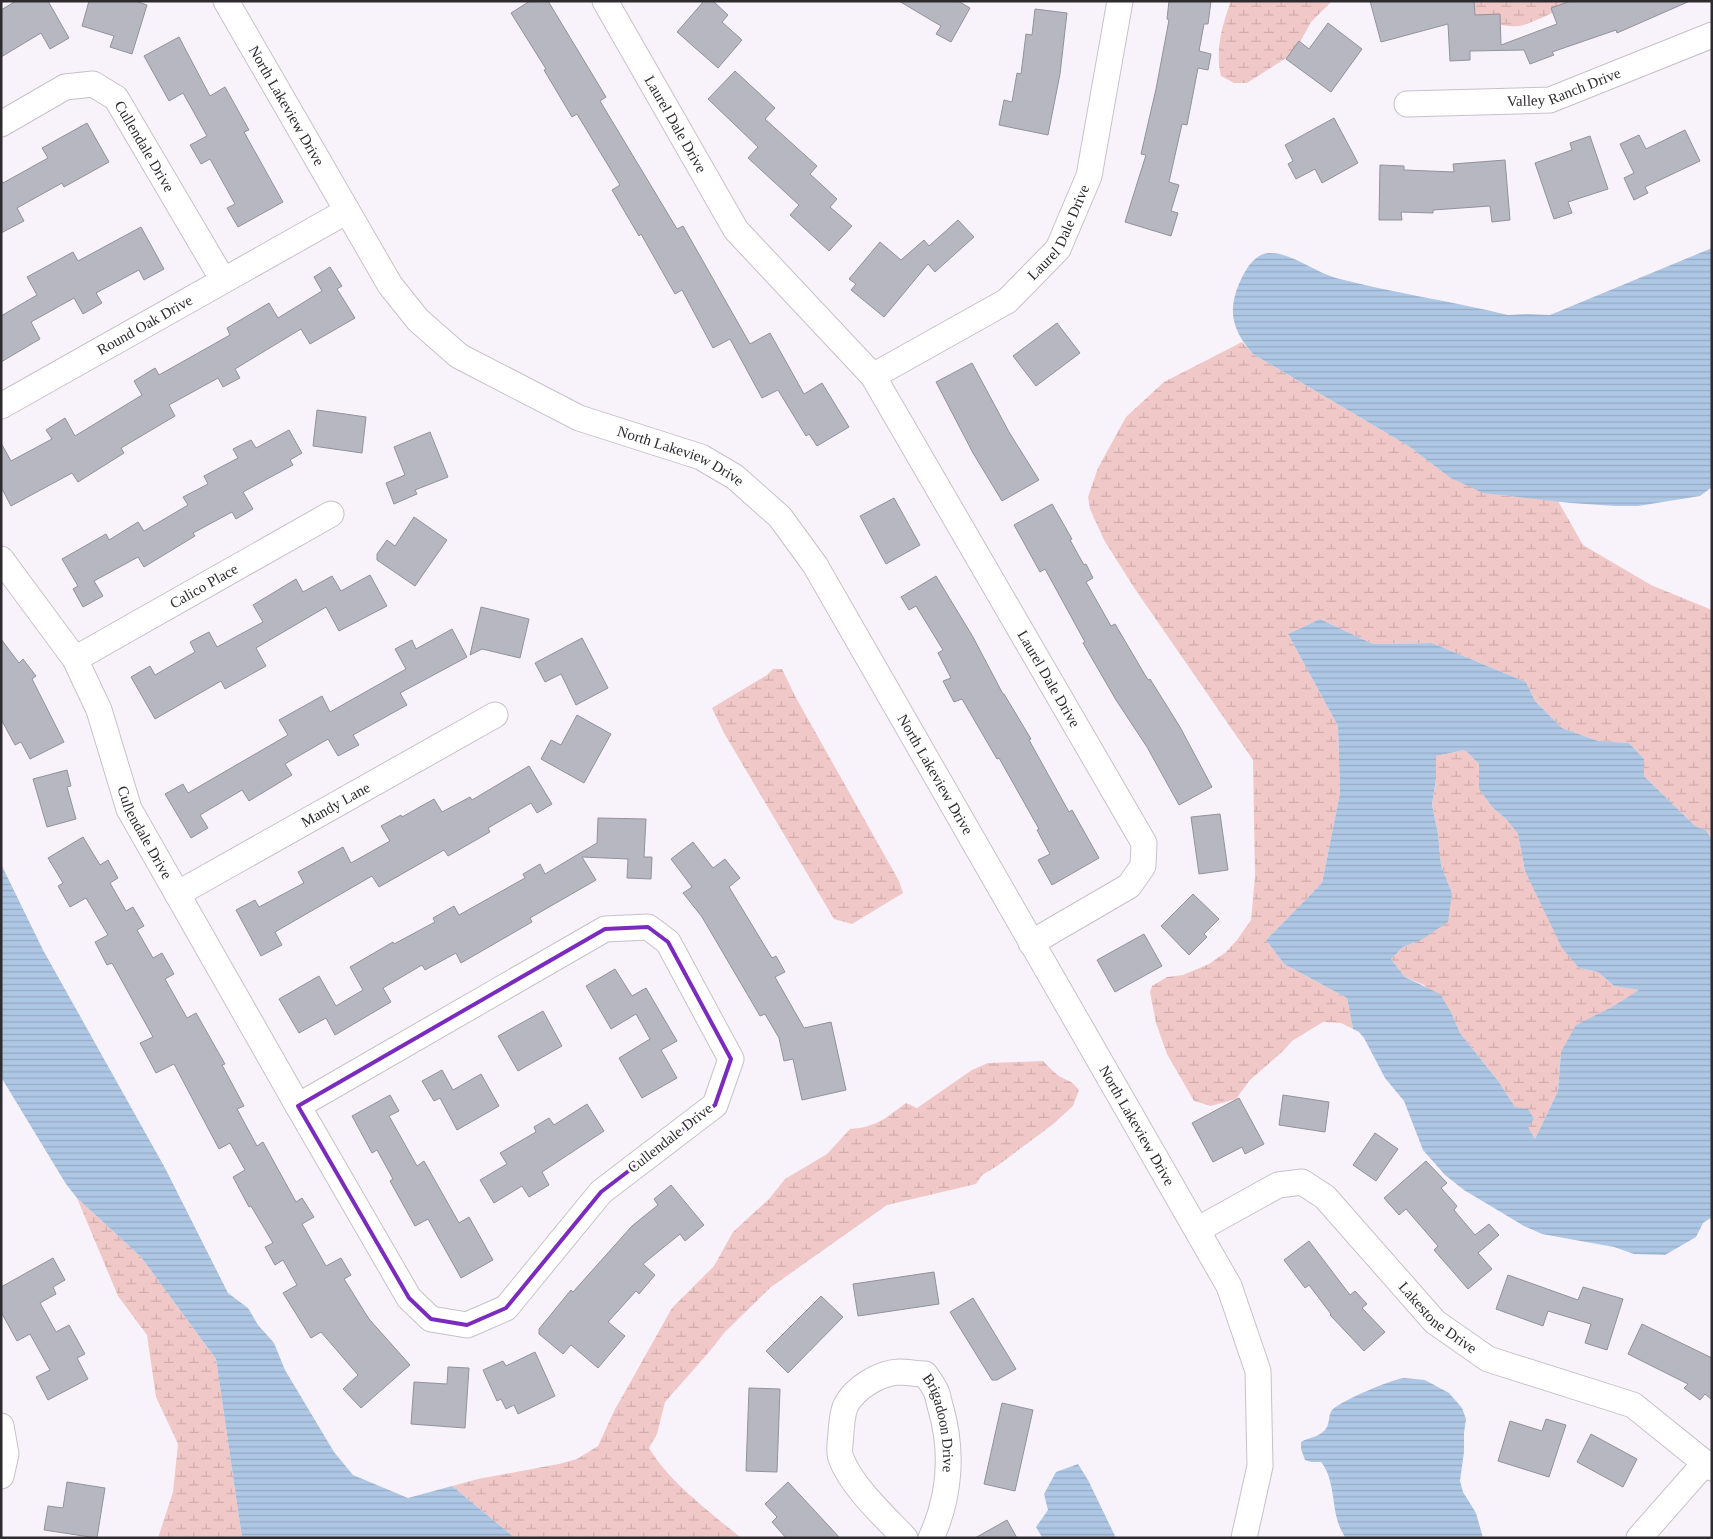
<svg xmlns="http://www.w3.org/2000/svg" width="1713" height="1539" viewBox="0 0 1713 1539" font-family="Georgia,serif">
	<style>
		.wetland { fill: url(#wetland-marsh) }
		.water { fill: url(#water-rules); fill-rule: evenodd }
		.building { fill: #b7b7c1; stroke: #92929c }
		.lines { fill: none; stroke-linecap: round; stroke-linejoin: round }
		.minor-casing { stroke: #c7c1ca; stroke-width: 27 }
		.minor { stroke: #fff; stroke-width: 25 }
		.marked { fill: none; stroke: #7b2cbf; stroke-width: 4; stroke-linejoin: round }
		.labels { text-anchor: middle; stroke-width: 5; stroke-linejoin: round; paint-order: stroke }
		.street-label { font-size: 15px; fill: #2e2b2f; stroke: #fff }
	</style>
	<defs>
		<pattern id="wetland-marsh" width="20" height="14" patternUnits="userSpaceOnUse" patternTransform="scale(1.25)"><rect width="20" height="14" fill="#f1c8c8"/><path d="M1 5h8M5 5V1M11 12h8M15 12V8" fill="none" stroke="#cfacac"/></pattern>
		<pattern id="water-rules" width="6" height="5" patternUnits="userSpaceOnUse" patternTransform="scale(1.25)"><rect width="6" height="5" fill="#aec7e4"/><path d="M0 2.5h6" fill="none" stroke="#96abc4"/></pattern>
	</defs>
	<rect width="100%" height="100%" fill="#f8f2fb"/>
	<g class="wetland">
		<path d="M 1231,1 L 1332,1 L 1311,22 L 1294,53 L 1247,83 L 1234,83 L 1221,76 C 1215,51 1222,25 1231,1 Z"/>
		<path d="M 1445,1 L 1574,1 C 1563,8 1530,25 1518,26 C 1496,29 1465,10 1445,1 Z"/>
		<polygon points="1242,342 1253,354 1410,447 1449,477 1499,495 1558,501 1583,545 1651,585 1712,610 1712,840 1706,830 1695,826 1644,776 1644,759 1629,743 1598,741 1562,728 1535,701 1526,682 1432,643 1373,644 1320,619 1288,634 1338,726 1340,793 1322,883 1266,940 1284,964 1347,998 1353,1029 1341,1023 1323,1022 1292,1041 1283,1051 1250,1080 1236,1099 1211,1106 1194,1101 1167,1054 1156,1023 1150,992 1152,986 1167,977 1183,975 1209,964 1226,952 1237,940 1251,920 1255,877 1253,760 1135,589 1104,540 1090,509 1088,497 1098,468 1126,417 1164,382"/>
		<polygon points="773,669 782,669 795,696 899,881 903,893 852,924 834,919 724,733 712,708 767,675"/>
		<polygon points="1465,750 1479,764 1480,790 1493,808 1506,819 1518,834 1525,871 1579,968 1598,972 1614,986 1640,990 1610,1008 1561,1052 1558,1091 1535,1139 1499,1082 1460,1033 1452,1014 1424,985 1405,977 1391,959 1403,947 1421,940 1452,893 1441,865 1438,834 1432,805 1436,779 1436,756"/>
		<path d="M 1043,1061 C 1048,1066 1052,1071 1059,1076 C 1069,1082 1070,1079 1079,1090 L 1073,1106 L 1052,1125 L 997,1166 L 982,1175 L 976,1184 L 887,1205 L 771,1287 L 725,1332 L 709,1352 L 665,1402 L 657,1434 L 649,1448 C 670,1483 710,1512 741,1538 L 515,1538 L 452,1486 L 478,1479 L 559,1464 L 577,1459 L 598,1446 L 615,1409 L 626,1390 L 672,1308 L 714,1266 L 733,1232 L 769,1199 L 785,1179 L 827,1154 L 850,1129 C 877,1127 886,1118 906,1103 L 917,1108 L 972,1070 L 988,1063 Z"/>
		<polygon points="77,1198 141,1257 216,1359 242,1538 158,1538 173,1492 178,1444 156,1397 147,1335 118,1296"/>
	</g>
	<g class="water">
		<path d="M 1712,248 L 1712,487 L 1700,496 L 1638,506 L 1616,506 L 1571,503 L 1483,493 L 1449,477 L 1410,447 L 1253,354 C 1236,335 1228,317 1236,292 C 1241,278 1251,254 1269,253 C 1290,252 1315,272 1336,278 C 1393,293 1451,301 1508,315 L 1528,314 L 1550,315 Z"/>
		<path d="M 1320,619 L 1373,644 L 1432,643 L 1526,682 L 1535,701 L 1562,728 L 1598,741 L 1629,743 L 1644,759 L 1644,776 L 1695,826 L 1706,830 L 1712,840 L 1712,1217 L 1703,1223 L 1696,1237 L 1665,1255 L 1634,1254 L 1614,1247 L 1542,1234 L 1524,1226 L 1464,1190 L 1445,1175 L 1423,1150 L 1404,1101 L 1385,1078 L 1364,1038 L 1359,1032 L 1353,1029 L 1347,998 L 1284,964 L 1266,940 L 1322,883 L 1340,793 L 1338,726 L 1288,634 ZM 1465,750 L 1479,764 L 1479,789 L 1493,808 L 1506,819 L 1518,834 L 1525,871 L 1562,948 L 1579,968 L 1598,972 L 1614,986 L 1639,990 L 1610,1008 L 1576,1025 L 1561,1052 L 1558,1091 L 1535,1139 L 1528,1127 L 1534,1119 L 1528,1109 L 1515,1107 L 1499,1082 L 1460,1033 L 1452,1014 L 1440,994 L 1405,977 L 1391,959 L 1403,947 L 1421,940 L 1448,922 L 1452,893 L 1441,865 L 1438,834 L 1432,805 L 1436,779 L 1436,756 Z"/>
		<polygon points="1,864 43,950 165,1168 228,1293 248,1308 258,1325 274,1343 285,1370 334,1452 353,1475 408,1498 452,1486 515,1538 242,1538 216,1359 141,1257 77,1198 66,1184 1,1077"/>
		<path d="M 1404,1378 L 1425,1380 L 1449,1393 L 1462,1408 L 1466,1419 L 1464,1433 L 1464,1452 L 1460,1481 L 1463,1492 L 1476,1513 L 1483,1538 L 1346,1538 C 1329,1516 1338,1483 1321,1462 L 1311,1462 L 1305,1460 L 1301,1449 L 1301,1442 C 1309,1437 1322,1437 1327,1427 C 1330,1421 1328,1414 1333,1409 C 1343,1400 1390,1380 1404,1378 Z"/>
		<polygon points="1078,1464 1088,1480 1116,1538 1042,1537 1036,1527 1048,1510 1044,1494 1056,1472"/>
	</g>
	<g class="building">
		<polygon points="16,1 48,1 69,38 50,49 41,33 1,57 1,10"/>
		<polygon points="89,1 135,1 147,5 132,54 110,47 114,36 82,26"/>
		<polygon points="530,1 548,1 606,97 600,101 677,229 683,226 750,344 770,333 804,394 822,383 849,427 817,446 809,434 806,436 778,390 762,398 730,339 713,348 682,290 675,294 641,234 639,236 612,190 620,185 577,114 572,117 544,70 546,69 511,13"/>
		<polygon points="704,1 713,1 728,15 722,22 742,40 718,68 677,32"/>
		<polygon points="899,1 958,1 970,8 951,42 936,34 941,26"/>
		<polygon points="1169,1 1211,1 1208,24 1204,24 1199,51 1211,54 1208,70 1198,68 1187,125 1182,124 1169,182 1179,185 1171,211 1178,213 1171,236 1125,222 1146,155 1141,154 1156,89 1169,20 1167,19"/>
		<polygon points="1370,1 1474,1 1475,15 1500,14 1501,45 1557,24 1551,8 1571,1 1690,1 1617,33 1616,30 1552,52 1554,55 1530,64 1524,50 1470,51 1470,60 1450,61 1448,24 1381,42"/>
		<polygon points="1035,9 1067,13 1060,74 1048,135 999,125 1004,100 1012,102 1017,73 1021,74 1026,34 1032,35"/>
		<polygon points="1328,23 1362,49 1331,92 1286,59 1299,41 1309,49"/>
		<polygon points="179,37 210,96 225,87 249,130 244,132 283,202 238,227 227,208 235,204 210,159 201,164 190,145 207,136 183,93 169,101 144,56"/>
		<polygon points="735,71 775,108 765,119 817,166 810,174 837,199 830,207 852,226 829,251 790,215 799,205 748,158 758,147 708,99"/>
		<polygon points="1334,118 1358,163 1322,183 1315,169 1296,179 1288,164 1293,161 1285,145"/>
		<polygon points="87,123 109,162 64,187 62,183 17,208 24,221 1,233 1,180 3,183 48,158 42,148"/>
		<polygon points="1685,130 1700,161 1645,187 1648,193 1634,200 1624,178 1634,173 1620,144 1639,135 1646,149"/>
		<polygon points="1590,136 1608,189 1568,202 1572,213 1554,219 1535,163 1572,150 1570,143"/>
		<polygon points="1505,160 1510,220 1492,222 1490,206 1433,210 1433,213 1401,212 1402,220 1379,220 1380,165 1404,166 1404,170 1454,172 1453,164"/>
		<polygon points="958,220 974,237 935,272 928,264 884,317 851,290 856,284 849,279 880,242 901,260 924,240 929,246"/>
		<polygon points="141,227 164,269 144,280 139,270 96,293 102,303 83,314 74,298 31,322 40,339 1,362 1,316 37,295 27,277 73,252 78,261"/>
		<polygon points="330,267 342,286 337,289 355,318 310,344 301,329 235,369 240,378 223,387 218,378 169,405 175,416 121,448 124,453 78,482 72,473 11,506 1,487 1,443 11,461 52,439 46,430 65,418 75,436 142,395 134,381 155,368 159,375 230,335 227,328 269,303 278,318 322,291 314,277"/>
		<polygon points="1057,323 1080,353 1036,386 1013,356"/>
		<polygon points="972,363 1009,432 1039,480 1002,501 973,453 936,382"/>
		<polygon points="317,410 366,417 362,453 313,446"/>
		<polygon points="289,430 302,453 290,460 293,465 243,492 253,509 236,519 232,512 193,533 195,536 144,567 138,557 94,581 103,596 83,607 73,589 78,586 62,559 106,534 109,540 138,522 144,531 188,505 183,497 208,484 204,476 238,458 233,449 251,440 256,448"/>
		<polygon points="430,432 448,477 415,490 417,494 394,504 386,483 405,475 394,447"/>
		<polygon points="894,498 920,545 886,564 860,516"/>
		<polygon points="1052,504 1072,539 1070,540 1084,565 1086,564 1093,578 1086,582 1111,626 1115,624 1148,680 1150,679 1180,727 1212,787 1179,805 1147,747 1116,700 1083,643 1085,642 1045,569 1040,572 1014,525"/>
		<polygon points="414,517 447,540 415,586 377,560 377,554 387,540 395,546"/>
		<polygon points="370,575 387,606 339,631 326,607 256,648 266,666 225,689 221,681 155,719 131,677 150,666 155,675 195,652 190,642 209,632 217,647 263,622 253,605 296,579 303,592 332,576 341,591"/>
		<polygon points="936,576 973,637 1003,694 1004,694 1031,739 1029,740 1069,812 1072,810 1099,858 1052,885 1038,860 1050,854 1037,830 1039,829 999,758 997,759 962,699 954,702 943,681 951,678 938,653 943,650 916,606 909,610 901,597"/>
		<polygon points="481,607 529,619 520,658 482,649 470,655"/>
		<polygon points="452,629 467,657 400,693 407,705 353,735 359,745 338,756 328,739 285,764 292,775 249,801 242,790 200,815 208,828 191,838 165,794 183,784 188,793 288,735 279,720 322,696 330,712 406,669 395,649 412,640 416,649"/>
		<polygon points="582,638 608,688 576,705 561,674 545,682 535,663"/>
		<polygon points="1,639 19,663 23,659 36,676 32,679 64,742 30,759 21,742 15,745 1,719"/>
		<polygon points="577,715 611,734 584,783 541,759 551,740 561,745"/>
		<polygon points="529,766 552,804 537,813 531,803 488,828 490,832 448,856 444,850 379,887 372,876 275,932 282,945 261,956 236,910 255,900 259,907 304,883 298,872 343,847 351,863 390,841 381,826 401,815 402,817 434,799 442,812 470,797 472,800"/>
		<polygon points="67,770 71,786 67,787 76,819 47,827 33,779"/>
		<polygon points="1220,814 1228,870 1199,874 1191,817"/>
		<polygon points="598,818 646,819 644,857 652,857 651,879 627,878 628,859 582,857 596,880 530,918 532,922 461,963 456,953 425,970 422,965 383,988 391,1002 335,1035 326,1018 299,1033 279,999 319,976 336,1006 363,990 350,967 393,942 394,944 435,922 433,918 454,906 459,915 525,878 523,874 540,864 545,874 597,843"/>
		<polygon points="83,837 100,865 108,860 118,878 110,883 126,911 133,907 144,926 137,930 153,958 162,953 174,974 165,979 187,1018 196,1013 225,1064 222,1065 244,1106 237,1109 257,1146 263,1142 296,1202 302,1198 314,1217 302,1224 326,1266 341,1258 351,1275 344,1279 369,1319 410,1365 361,1408 343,1389 358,1375 321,1332 311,1338 283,1293 297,1285 283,1260 275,1265 265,1247 273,1243 251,1206 249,1207 233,1177 245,1170 230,1143 219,1149 174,1064 156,1073 140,1043 153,1037 112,963 107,965 95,942 108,935 86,898 70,907 58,886 63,883 48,858"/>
		<polygon points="693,842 713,868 725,859 740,878 729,887 772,958 776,956 785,972 775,977 804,1028 831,1022 846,1090 802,1100 793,1059 784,1061 779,1038 765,1014 760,1016 702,917 683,893 692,887 671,859"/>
		<polygon points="1193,894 1219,919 1204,934 1207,937 1189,955 1161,926"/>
		<polygon points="1144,934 1162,966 1115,992 1097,960"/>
		<polygon points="615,969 632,996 646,988 677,1041 661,1050 677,1078 642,1098 619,1058 650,1039 636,1014 611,1029 586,986"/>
		<polygon points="543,1011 562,1046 518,1071 498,1036"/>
		<polygon points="442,1070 453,1090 481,1074 499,1106 457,1130 440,1098 434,1101 422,1081"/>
		<polygon points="390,1095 399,1111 389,1116 417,1166 424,1161 459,1223 469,1217 493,1260 461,1278 428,1219 415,1226 390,1181 393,1179 377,1150 372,1153 352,1116"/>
		<polygon points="1283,1095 1329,1102 1325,1132 1279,1125"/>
		<polygon points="1239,1098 1264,1144 1245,1154 1242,1147 1213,1162 1192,1123"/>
		<polygon points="587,1104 604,1131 542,1172 549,1185 529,1197 522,1186 494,1203 480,1180 507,1164 500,1153 536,1132 534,1127 549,1118 554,1125"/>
		<polygon points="1375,1133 1398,1149 1376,1181 1353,1165"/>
		<polygon points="1426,1161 1447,1183 1441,1188 1457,1206 1454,1210 1475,1235 1489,1224 1499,1235 1478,1253 1492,1269 1468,1289 1434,1250 1438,1246 1406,1209 1399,1215 1384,1198"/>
		<polygon points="671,1185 704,1225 685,1241 680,1234 643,1264 655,1275 639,1294 636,1291 608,1322 625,1336 598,1368 571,1345 563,1354 539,1334 539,1329 571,1290 573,1292 632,1226 658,1205 654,1199"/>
		<polygon points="1309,1241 1350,1295 1355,1291 1367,1304 1362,1308 1385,1332 1364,1351 1330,1315 1331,1314 1309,1285 1305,1288 1284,1260"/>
		<polygon points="53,1258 65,1280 53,1287 56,1294 40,1303 56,1332 69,1325 85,1354 77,1358 88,1379 48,1400 36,1377 50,1370 30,1334 17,1341 1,1312 1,1287"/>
		<polygon points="934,1272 939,1304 858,1316 853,1284"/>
		<polygon points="1508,1275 1578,1300 1583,1287 1623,1299 1607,1350 1585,1343 1591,1324 1548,1311 1543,1326 1496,1309"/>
		<polygon points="821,1296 843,1317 788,1373 766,1351"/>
		<polygon points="973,1298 1016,1369 997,1380 992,1380 950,1312"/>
		<polygon points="1642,1324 1712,1358 1712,1400 1705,1394 1700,1400 1684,1388 1688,1384 1628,1354"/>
		<polygon points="535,1352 555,1396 518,1414 514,1405 506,1409 501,1399 497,1401 483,1370 503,1361 506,1366"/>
		<polygon points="448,1367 469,1368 465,1428 411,1424 414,1382 447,1384"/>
		<polygon points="749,1388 780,1389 777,1472 746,1471"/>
		<polygon points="1002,1403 1033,1410 1015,1491 984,1484"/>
		<polygon points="1546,1419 1566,1425 1549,1477 1498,1461 1510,1421 1542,1431"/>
		<polygon points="1591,1434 1637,1459 1623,1487 1577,1462"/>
		<polygon points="67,1482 105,1488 97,1538 44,1530 48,1506 63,1508"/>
		<polygon points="788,1482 840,1538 786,1538 772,1522 777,1517 765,1504"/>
		<polygon points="1007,1520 1017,1538 975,1538"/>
	</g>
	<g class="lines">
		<g class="minor-casing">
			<g id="minor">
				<path id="s1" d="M 226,1 L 390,285 L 418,320 L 459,356 L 579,418 L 701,457 L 735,477 L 780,517 L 815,565 L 1229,1286 L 1258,1371 L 1260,1466 L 1244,1538"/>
				<path id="s2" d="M 605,1 L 736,230 L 873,376 L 1144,843 L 1143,866 L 1129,886 L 1031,943"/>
				<path id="s3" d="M 1407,104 L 1550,100 L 1712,35"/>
				<path id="s4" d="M 1,124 L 65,87 L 93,84 L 116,98 L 223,280"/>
				<path id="s5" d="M 873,376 L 1007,301 L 1058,249 L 1089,176 L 1120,1"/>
				<path id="s6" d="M 1,406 L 347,211"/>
				<path id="s7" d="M 1,559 L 75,659 L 99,710 L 129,809 L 298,1106"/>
				<path id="s8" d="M 75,659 L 331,514"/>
				<path id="s9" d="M 177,894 L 495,715"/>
				<polygon points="648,927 668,942 731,1059 715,1105 601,1192 506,1308 467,1325 431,1319 409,1298 298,1106 605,929"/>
				<path id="s10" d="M 1197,1230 L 1278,1185 L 1302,1182 L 1325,1197 L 1435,1322 L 1488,1359 L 1633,1405 L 1705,1463"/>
				<polyline points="1,1426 6,1454 1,1476"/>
				<path id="s11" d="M 905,1538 C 885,1517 851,1486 841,1458 C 838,1451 841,1439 841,1432 C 842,1423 842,1413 846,1405 C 855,1388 879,1373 899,1372 C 907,1372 917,1374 925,1374 C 929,1379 933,1385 936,1391 C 938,1396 939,1403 941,1409 C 953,1452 950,1497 931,1538"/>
				<polyline points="1639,1538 1705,1463 1712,1468"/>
			</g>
		</g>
		<use href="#minor" class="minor"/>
	</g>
	<path class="marked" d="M 648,927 L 668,942 L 731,1059 L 715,1105 L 601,1192 L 506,1308 L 467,1325 L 431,1319 L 409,1298 L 298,1106 L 605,929 Z"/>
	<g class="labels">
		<g class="street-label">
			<text dy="5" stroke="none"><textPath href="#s3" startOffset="159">Valley Ranch Drive</textPath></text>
			<text dy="5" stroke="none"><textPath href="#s1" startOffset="121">North Lakeview Drive</textPath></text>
			<text dy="5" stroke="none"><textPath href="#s2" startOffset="142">Laurel Dale Drive</textPath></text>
			<text dy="5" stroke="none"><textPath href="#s4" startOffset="185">Cullendale Drive</textPath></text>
			<text dy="5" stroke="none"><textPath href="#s5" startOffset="241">Laurel Dale Drive</textPath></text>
			<text dy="5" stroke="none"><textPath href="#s6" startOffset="165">Round Oak Drive</textPath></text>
			<text dy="5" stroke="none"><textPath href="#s1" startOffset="671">North Lakeview Drive</textPath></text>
			<text dy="5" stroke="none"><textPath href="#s8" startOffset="148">Calico Place</textPath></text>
			<text dy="5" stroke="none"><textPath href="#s2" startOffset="814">Laurel Dale Drive</textPath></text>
			<text dy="5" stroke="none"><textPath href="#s1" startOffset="1091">North Lakeview Drive</textPath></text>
			<text dy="5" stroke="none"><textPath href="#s9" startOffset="182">Mandy Lane</textPath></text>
			<text dy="5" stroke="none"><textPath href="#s7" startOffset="312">Cullendale Drive</textPath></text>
			<text dy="5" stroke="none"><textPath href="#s1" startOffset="1496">North Lakeview Drive</textPath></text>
			<text transform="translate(670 1138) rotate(-38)" y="5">Cullendale Drive</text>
			<text dy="5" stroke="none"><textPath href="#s10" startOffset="310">Lakestone Drive</textPath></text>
			<text dy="5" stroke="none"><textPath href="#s11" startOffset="300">Brigadoon Drive</textPath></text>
		</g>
	</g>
	<rect width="1713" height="1539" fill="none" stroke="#2e2b2f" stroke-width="5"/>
</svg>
